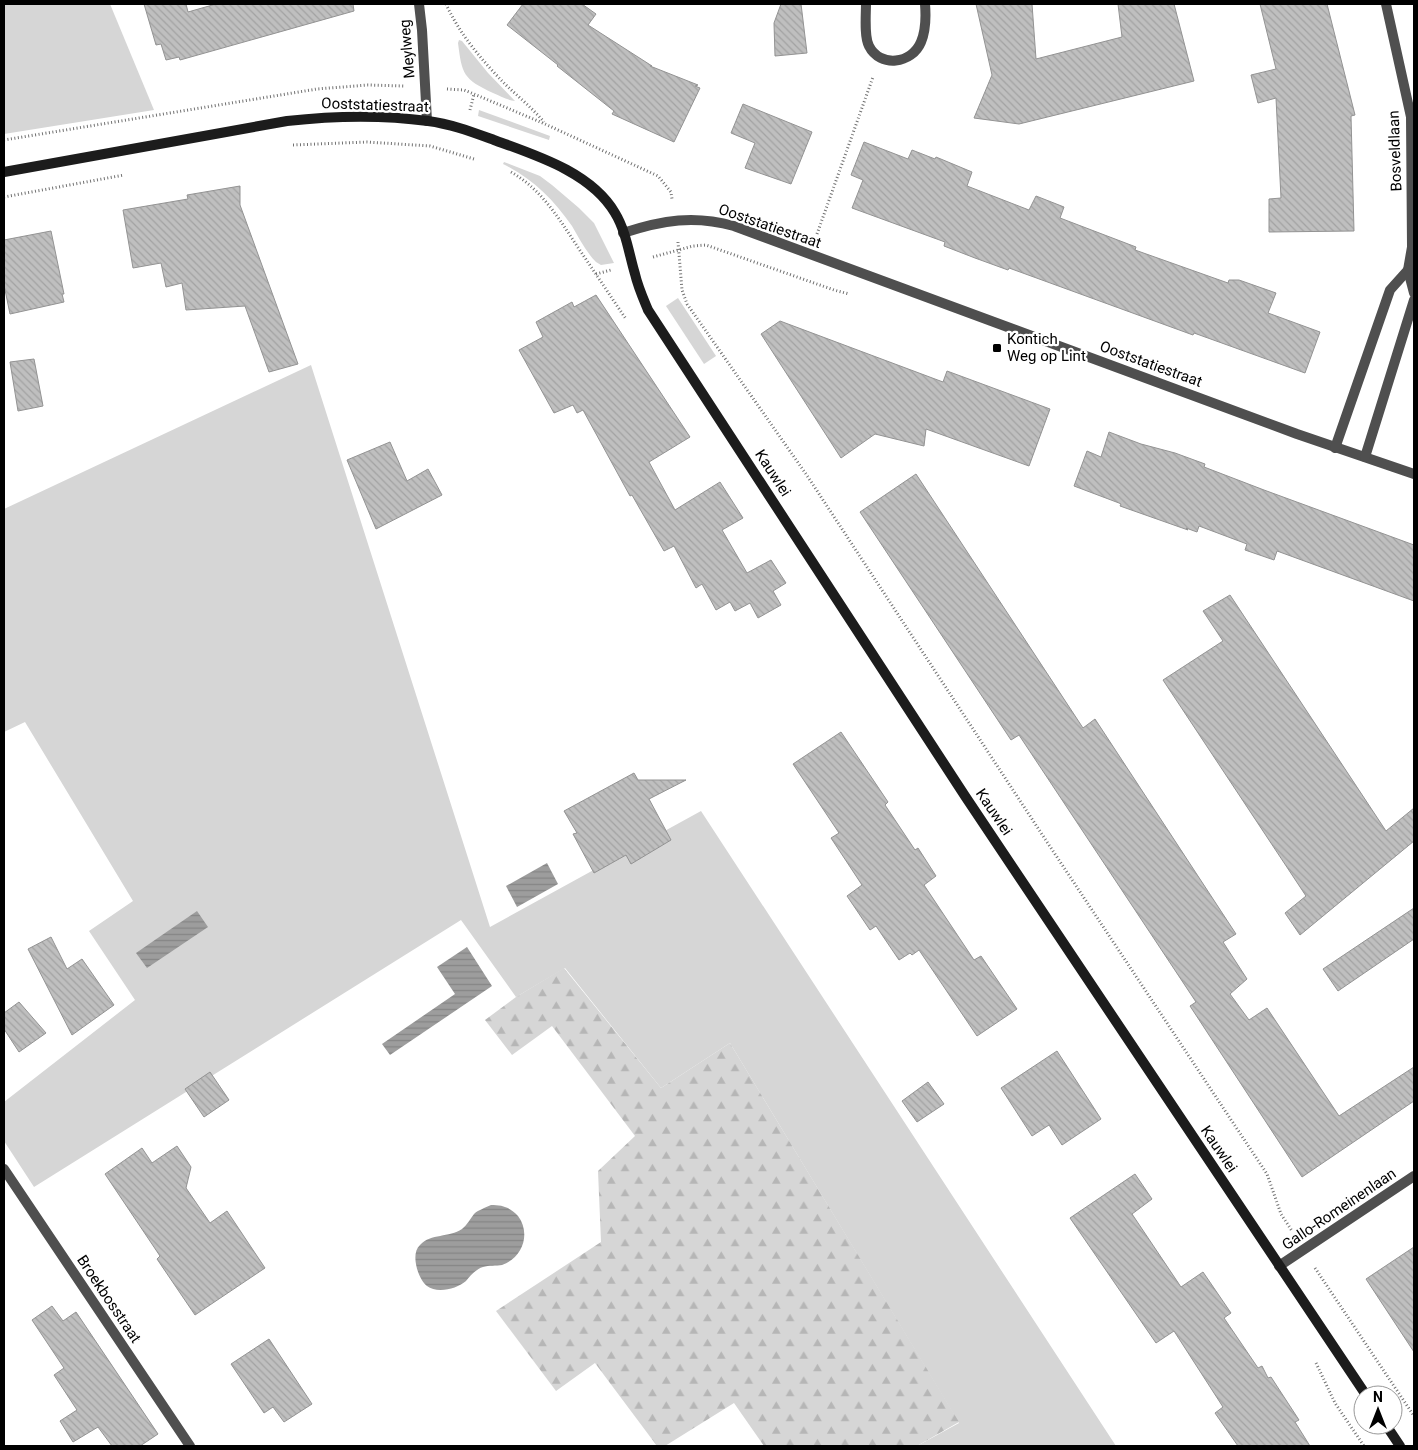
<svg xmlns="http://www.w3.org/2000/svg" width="1418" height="1450" viewBox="0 0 1418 1450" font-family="Roboto,sans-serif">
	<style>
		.green { fill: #d6d6d6 }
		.forest { fill: url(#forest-firs) }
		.water { fill: url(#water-rules) }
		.building { fill: url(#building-back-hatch); stroke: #939393 }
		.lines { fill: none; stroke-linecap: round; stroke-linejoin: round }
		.path { stroke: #717171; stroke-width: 3; stroke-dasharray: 1 2.5; stroke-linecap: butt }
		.street { stroke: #4f4f4f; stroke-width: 10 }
		.secondary { stroke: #1c1c1c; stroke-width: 10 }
		.poi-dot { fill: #000; stroke: #fff; stroke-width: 2 }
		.labels { text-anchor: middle; stroke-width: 4.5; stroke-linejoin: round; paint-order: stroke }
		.street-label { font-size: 15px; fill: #000; stroke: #fff }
		.poi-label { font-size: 15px; fill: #000; stroke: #fff; text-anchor: start }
	</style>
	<defs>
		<pattern id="forest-firs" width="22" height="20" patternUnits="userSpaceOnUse" patternTransform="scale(1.25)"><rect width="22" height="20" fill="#d6d6d6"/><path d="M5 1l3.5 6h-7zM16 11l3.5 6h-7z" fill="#b6b6b6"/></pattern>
		<pattern id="water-rules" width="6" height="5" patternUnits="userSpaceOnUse" patternTransform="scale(1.25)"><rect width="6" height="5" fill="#9d9d9d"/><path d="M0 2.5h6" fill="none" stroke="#858585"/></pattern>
		<pattern id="building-back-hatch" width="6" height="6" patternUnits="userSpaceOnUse" patternTransform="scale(1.25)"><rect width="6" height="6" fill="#bfbfbf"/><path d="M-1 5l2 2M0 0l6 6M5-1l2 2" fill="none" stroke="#a2a2a2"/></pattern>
	</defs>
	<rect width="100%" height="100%" fill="#fff"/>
	<g class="green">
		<polygon points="4,4 110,4 154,110 4,134"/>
		<path d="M 459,40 L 462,41 L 488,73 L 515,101 C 507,100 500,96 493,93 C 463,79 462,74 458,43 Z"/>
		<polygon points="479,110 550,136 549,140 478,116"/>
		<path d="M 504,162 L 540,176 L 552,185 L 579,208 L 594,223 L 614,263 L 601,265 L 596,262 C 586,252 579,238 572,226 C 553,199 533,179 503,164 Z"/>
		<polygon points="678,298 716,356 704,364 666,306"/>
		<polygon points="311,365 490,927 701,811 1116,1446 917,1446 959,1423 730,1043 661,1088 565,968 516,997 461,920 34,1187 4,1141 4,1102 135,1000 89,931 133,901 25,722 4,732 4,509"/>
	</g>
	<polygon class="forest" points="564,968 661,1088 730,1043 959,1422 917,1446 764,1446 734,1403 665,1446 657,1446 595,1363 556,1391 496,1311 601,1242 598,1171 635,1136 552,1026 512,1055 485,1020 516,997"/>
	<g class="water">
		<polygon points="547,863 558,884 517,907 506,886"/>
		<polygon points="197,911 208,927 147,968 136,953"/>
		<polygon points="467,947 492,986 390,1055 382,1044 455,994 437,967"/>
		<path d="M 491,1205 C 502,1205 510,1207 518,1216 C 531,1233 523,1258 502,1265 C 496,1266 489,1265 483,1267 C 476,1269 470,1276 466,1281 C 457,1289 437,1294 427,1286 C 418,1279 410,1254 420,1245 C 431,1233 449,1238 462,1229 C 467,1225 470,1219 474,1214 C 478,1210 485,1208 491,1205 Z"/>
	</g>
	<g class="building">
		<polygon points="144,4 186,4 188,12 216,4 353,4 354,11 180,60 179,57 166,60 161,44 156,45"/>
		<polygon points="523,4 582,4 596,14 588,25 652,66 650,66 698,85 695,86 700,88 674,142 612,114 614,111 557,66 558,65 507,25"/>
		<polygon points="781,4 801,4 807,53 775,56 774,23"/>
		<polygon points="976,4 1032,4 1036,59 1122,37 1118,4 1174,4 1194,81 1019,124 974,118 992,75"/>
		<polygon points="1260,4 1327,4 1355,115 1351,116 1354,231 1269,232 1269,199 1281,198 1276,98 1258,103 1251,75 1276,69"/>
		<polygon points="743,104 812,132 791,184 745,168 755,143 731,133"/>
		<polygon points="864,142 908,159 912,150 935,159 936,157 972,172 967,186 1029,210 1036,196 1064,207 1060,218 1136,247 1135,250 1228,283 1229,280 1239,280 1276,293 1268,313 1320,332 1305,373 1194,333 1193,335 1009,268 1008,270 975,258 944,246 945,242 852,208 863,180 851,175"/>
		<polygon points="240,186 240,205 298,364 269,372 245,306 186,310 182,283 166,287 161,263 133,268 123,210 188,199 187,195"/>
		<polygon points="51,231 64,294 62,294 64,302 10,314 4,285 4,240"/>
		<polygon points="596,295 690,437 649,462 675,510 720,482 743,518 722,530 747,573 771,560 786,583 773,591 781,605 758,618 750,603 735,611 730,602 716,610 702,584 696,588 674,546 664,551 632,495 630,496 583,410 577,413 573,405 554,413 519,350 543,337 536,322 572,302 574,307"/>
		<polygon points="780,321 943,382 947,371 1050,409 1029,466 926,429 924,446 875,434 841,458 761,334"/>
		<polygon points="34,359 43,406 18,411 10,362"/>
		<polygon points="1109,432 1141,444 1175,453 1205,464 1204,467 1264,490 1414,545 1414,601 1277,551 1274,560 1245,550 1247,544 1199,526 1197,532 1186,528 1188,530 1120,506 1121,504 1119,503 1074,486 1087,451 1101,457"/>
		<polygon points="390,442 407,481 428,469 442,495 376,529 347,460"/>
		<polygon points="916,474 1083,728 1095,719 1236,934 1223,942 1247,979 1230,994 1249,1020 1267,1008 1339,1116 1414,1067 1414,1101 1302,1177 1190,1006 1196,1002 1019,735 1011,740 860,512"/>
		<polygon points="1230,595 1386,831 1414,808 1414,841 1300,935 1285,913 1306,896 1163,680 1223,641 1203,611"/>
		<polygon points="841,732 888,802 885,805 915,850 918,848 936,876 924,885 974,960 981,956 1017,1009 977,1036 919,950 912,955 910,953 899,960 876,926 870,930 847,896 862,885 831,838 839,833 793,764"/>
		<polygon points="634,773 638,780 686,780 649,799 671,840 631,864 626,855 594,873 573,834 577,833 564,811"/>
		<polygon points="1414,908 1414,939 1338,991 1323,969"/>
		<polygon points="51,937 67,969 82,959 114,1005 72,1035 28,949"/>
		<polygon points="19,1002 46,1033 19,1052 4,1029 4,1013"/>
		<polygon points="1057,1051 1101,1119 1062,1145 1049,1125 1032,1136 1001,1088"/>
		<polygon points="210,1072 229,1100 204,1117 185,1089"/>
		<polygon points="928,1082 944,1104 917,1122 902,1101"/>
		<polygon points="177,1146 191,1167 186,1188 210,1223 227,1211 265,1268 195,1315 157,1259 160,1256 105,1174 142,1148 152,1163"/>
		<polygon points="1135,1174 1152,1199 1132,1214 1181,1287 1203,1272 1231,1313 1224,1318 1258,1368 1262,1366 1268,1378 1271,1377 1299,1420 1295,1422 1310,1446 1238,1446 1215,1413 1223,1407 1174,1331 1156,1343 1070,1218"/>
		<polygon points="1414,1247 1414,1352 1366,1279"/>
		<polygon points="52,1306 63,1321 76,1312 158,1434 140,1446 112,1446 98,1427 73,1442 60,1421 77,1410 54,1375 64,1368 32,1320"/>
		<polygon points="269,1339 312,1404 284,1422 273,1407 264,1413 231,1364"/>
	</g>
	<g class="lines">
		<g class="path">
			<path d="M 446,4 C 460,35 484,63 508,87 C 520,98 533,109 544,122"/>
			<polyline points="447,89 464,90 474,94 545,124 658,176 671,192 672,199"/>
			<polyline points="470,110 474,94"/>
			<polyline points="4,140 317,89 368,85 404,86"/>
			<polyline points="293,145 367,142 430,146 474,159"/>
			<path d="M 511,172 C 543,190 561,222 581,252 C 596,274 611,297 626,319"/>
			<polyline points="4,197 124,175"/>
			<polyline points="817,234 873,77"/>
			<polyline points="678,242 682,290 687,304 806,474 1049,845 1267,1174 1281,1214 1292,1231"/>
			<polyline points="653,257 693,246 706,245 834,290 849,294"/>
			<polyline points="596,274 611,270"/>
			<polyline points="1315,1268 1414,1416"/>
			<polyline points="1316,1363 1335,1403 1364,1446"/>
		</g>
		<g class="street">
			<polyline points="419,4 422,30 427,121"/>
			<path d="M 866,4 C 866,14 864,37 869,46 C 880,68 912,64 921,42 C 926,30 926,16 925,4"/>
			<polyline points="1386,4 1411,117 1412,247 1408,270 1414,293"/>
			<path d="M 623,233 C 663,220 694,215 734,226 L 1297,434 L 1414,474"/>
			<polyline points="1335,448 1390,290 1408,270"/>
			<polyline points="1365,457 1414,300"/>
			<polyline points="4,1169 190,1446"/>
			<polyline points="1279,1266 1414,1176"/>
		</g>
		<g class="secondary">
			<path d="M 4,172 L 287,121 C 332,116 383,115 428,121 C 451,124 472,132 494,140 C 535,155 591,172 615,213 C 626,231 629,254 635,274 C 638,287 643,298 648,310 L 965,796 L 1366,1395"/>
			<polyline points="1386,1425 1400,1446"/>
		</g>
	</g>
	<rect class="poi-dot" x="992" y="343" width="10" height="10" rx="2.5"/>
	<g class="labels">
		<g class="street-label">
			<text transform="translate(407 49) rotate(-95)" y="5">Meylweg</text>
			<text transform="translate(375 105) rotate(2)" y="5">Ooststatiestraat</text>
			<text transform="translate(1395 151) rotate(-92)" y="5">Bosveldlaan</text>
			<text transform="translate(770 226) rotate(19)" y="5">Ooststatiestraat</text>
			<text transform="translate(1151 364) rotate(20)" y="5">Ooststatiestraat</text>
			<text transform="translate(773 473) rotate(57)" y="5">Kauwlei</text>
			<text transform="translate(994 812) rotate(56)" y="5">Kauwlei</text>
			<text transform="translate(1219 1149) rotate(56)" y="5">Kauwlei</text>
			<text transform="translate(1339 1209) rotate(-34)" y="5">Gallo-Romeinenlaan</text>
			<text transform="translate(109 1299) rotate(56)" y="5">Broekbosstraat</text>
		</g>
		<g class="poi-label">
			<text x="1007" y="344">Kontich<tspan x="1007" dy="17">Weg op Lint</tspan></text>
		</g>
	</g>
	<rect width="1418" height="1450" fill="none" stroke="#000000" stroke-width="10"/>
	<g transform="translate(1378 1410)"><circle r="24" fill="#ffffff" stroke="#999999"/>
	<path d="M0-4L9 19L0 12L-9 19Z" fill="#000000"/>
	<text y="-8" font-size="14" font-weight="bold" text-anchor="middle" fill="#000000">N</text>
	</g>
</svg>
